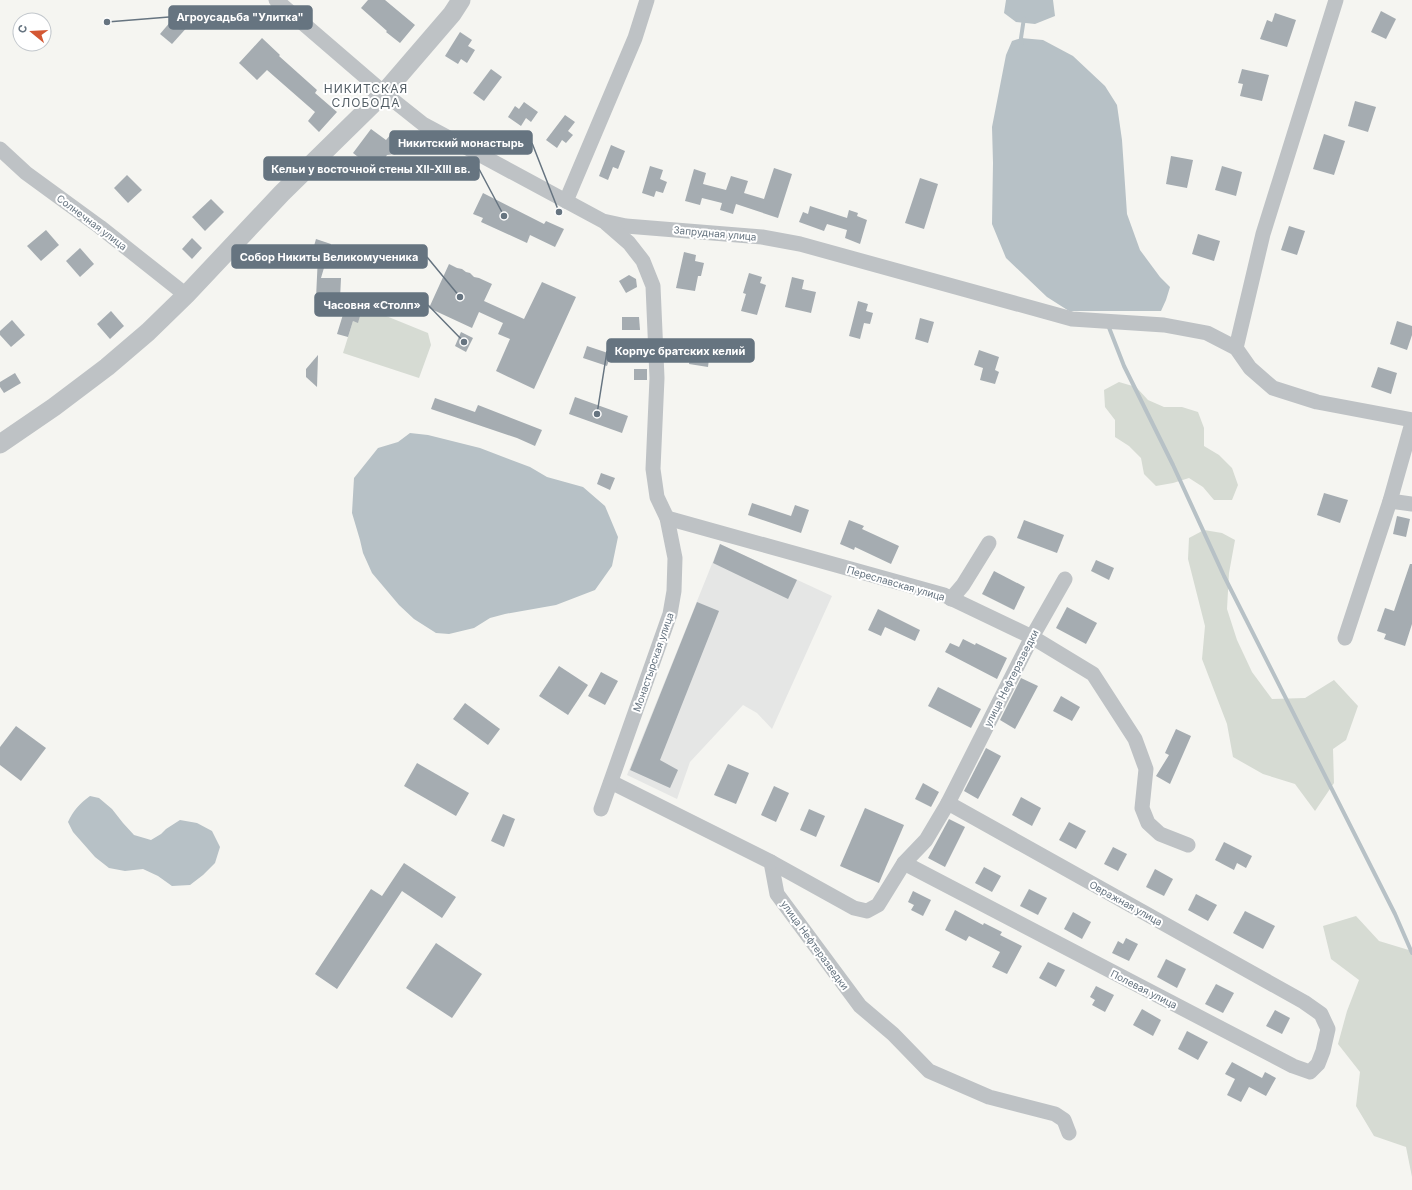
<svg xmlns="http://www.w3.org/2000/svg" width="1412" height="1190" viewBox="0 0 1412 1190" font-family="Inter,sans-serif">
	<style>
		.built { fill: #e5e6e5 }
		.green { fill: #d6dbd3 }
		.water { fill: #b7c1c6 }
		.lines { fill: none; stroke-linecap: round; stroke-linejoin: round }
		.stream { stroke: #b7c1c6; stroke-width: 4 }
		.building { fill: #a5acb1 }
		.minor { stroke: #bec2c5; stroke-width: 15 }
		.tertiary { stroke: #bec2c5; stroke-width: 19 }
		.labels { text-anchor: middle; stroke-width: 4; stroke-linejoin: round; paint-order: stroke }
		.street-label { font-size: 10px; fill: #667480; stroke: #fff }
		.quarter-label { font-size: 12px; letter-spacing: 1px; fill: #535e65; stroke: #fff }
		.leader { fill: none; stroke: #667480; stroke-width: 1.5 }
		.callout-dot { fill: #667480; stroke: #fff; stroke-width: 1.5 }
		.callout { fill: #667480; stroke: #667480; stroke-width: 1.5 }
		.callout-label { font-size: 11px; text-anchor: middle; font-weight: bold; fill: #fff }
	</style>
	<rect width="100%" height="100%" fill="#f5f5f1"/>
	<polygon class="built" points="720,544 832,596 772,729 757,713 743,705 690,762 677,799 627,775"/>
	<g class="green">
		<polygon points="364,307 428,333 431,345 419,378 343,353 353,321 358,322 361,313"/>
		<polygon points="1119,382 1136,387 1148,400 1164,407 1182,407 1198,412 1204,428 1204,446 1219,455 1232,468 1238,485 1232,500 1214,500 1203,487 1189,478 1173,483 1156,486 1144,474 1141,458 1129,446 1115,437 1115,420 1105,407 1104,390"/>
		<polygon points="1204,530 1222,533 1235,540 1229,573 1227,609 1237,640 1252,672 1272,699 1305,698 1334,680 1358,706 1346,740 1333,749 1334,783 1315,811 1295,784 1263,774 1233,757 1227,724 1202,659 1205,626 1188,559 1189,538"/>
		<polygon points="1356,916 1379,941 1412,951 1412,1177 1406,1147 1374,1136 1356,1106 1360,1072 1338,1044 1347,1011 1359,980 1331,959 1323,926"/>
	</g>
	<g class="water">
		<polygon points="1006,0 1053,0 1055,16 1035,24 1016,22 1004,13"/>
		<polygon points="1021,38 1043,40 1073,56 1105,86 1117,105 1122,140 1127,214 1140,250 1160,277 1170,287 1166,300 1161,311 1069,311 1047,297 1006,258 992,224 993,163 992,127 1006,55 1012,41"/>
		<polygon points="410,433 428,435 480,448 530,467 547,477 583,487 605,506 618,537 612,566 595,590 556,605 505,614 490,618 474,628 449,634 436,633 414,619 399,605 372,573 363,553 360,540 352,513 354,478 378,448 398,442"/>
		<path d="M 90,796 L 99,798 L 112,809 L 123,823 L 134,835 L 151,840 L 161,834 L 166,829 L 180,820 L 197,823 L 212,831 L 220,847 L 215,863 L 203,875 L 190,885 L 172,886 L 158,876 L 143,869 L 125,871 L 109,868 L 95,857 L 73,832 L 68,822 C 73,811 80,803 90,796 Z"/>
	</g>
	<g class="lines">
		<g class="stream">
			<polyline points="1022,43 1021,38 1024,18"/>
			<polyline points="1108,325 1124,366 1173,465 1224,576 1395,914 1412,953"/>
		</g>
	</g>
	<g class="building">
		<polygon points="368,0 385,0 415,25 400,43 386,32 387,31 361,8"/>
		<polygon points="1381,11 1396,19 1386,39 1371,32"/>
		<polygon points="1275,13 1296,20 1287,47 1260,39 1267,20 1272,22"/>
		<polygon points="177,14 190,24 172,44 160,34"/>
		<polygon points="460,32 472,40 468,46 475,50 467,63 461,59 458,64 445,56"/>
		<polygon points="262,38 280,55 279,56 317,90 315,93 337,112 319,132 308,121 315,112 267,70 257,80 239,63"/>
		<polygon points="491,69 502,77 484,101 473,93"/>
		<polygon points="1242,69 1269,75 1262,101 1240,96 1243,84 1238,83"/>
		<polygon points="1355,101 1376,107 1368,132 1348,126"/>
		<polygon points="524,102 538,112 531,122 526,118 521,126 508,117 515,106 519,109"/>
		<polygon points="565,115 575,122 568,131 573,135 566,143 562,140 557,148 546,140"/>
		<polygon points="371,129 386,140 391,134 399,134 405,139 406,153 387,155 376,171 353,153"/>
		<polygon points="1324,134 1345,141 1334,175 1313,169"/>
		<polygon points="611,145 625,151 618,169 613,167 608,180 599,176"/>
		<polygon points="1171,156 1193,160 1187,188 1166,184"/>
		<polygon points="650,166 663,170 660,179 667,182 663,193 656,191 654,197 642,193"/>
		<polygon points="1222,166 1242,172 1236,196 1215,190"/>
		<polygon points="774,168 792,174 778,218 736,204 733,214 720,210 722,203 702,198 700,205 685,201 694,169 706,173 703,184 726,190 731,176 748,181 744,193 764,199"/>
		<polygon points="127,175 142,190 128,203 114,188"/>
		<polygon points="920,178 938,184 924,229 905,223"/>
		<polygon points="483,193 544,224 546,221 564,229 555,247 530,235 527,243 481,222 483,218 473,214"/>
		<polygon points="211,199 224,212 205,231 192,217"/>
		<polygon points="810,206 847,218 849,210 858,213 857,216 867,220 860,244 845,238 847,230 827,224 824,231 799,222 803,212 808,214"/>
		<polygon points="1289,226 1305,231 1297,255 1281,250"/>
		<polygon points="46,230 59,245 41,261 27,246"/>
		<polygon points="1198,234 1220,241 1214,261 1192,254"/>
		<polygon points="192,238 202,248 192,259 182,249"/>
		<polygon points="316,239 331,244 321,278 341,278 340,299 316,298 317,277 319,277 317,277 318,255 312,253"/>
		<polygon points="80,248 94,264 80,277 66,261"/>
		<polygon points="684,252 696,255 695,261 704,263 701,276 698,276 695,291 676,288"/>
		<polygon points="449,264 457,268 462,269 466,272 470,273 474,277 479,278 492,284 484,301 524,319 542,282 576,297 534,389 496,371 510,339 498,334 503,323 479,312 472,328 429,308"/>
		<polygon points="749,273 762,277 760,283 766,285 757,315 741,311 746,294 743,293"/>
		<polygon points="629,275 636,279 637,287 626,293 619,281"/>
		<polygon points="792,277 804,280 802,289 816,292 811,313 785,307"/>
		<polygon points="858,301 868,304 866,311 873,313 870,324 864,323 860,339 849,336"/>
		<polygon points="345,308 361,313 358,323 353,321 348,337 337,334"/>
		<polygon points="111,311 124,326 110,339 97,324"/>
		<polygon points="622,317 639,317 640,330 622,330"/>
		<polygon points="920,318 934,322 928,343 915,339"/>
		<polygon points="12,320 25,335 11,347 0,335 0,331"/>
		<polygon points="1397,321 1412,326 1412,335 1407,350 1390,344"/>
		<polygon points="461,332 473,338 466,352 455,346"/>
		<polygon points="693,341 711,344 708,367 689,364"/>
		<polygon points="587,346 611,354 607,366 583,358"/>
		<polygon points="979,350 999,357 995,370 999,372 995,384 980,380 983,368 974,365"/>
		<polygon points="318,355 317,387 306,377 306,369"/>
		<polygon points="1378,367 1397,373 1391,394 1371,387"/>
		<rect x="634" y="369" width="13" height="11"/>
		<polygon points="15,373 21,383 4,393 0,387 0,382"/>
		<polygon points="575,397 628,416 622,433 569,414"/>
		<polygon points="435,398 475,412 478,405 542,430 535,446 517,438 431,409"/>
		<polygon points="601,473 615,478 610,490 597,484"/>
		<polygon points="1324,493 1348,500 1340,523 1317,515"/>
		<polygon points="752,503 791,516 795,505 809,510 801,533 748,515"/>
		<polygon points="1397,516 1410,519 1406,537 1393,534"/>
		<polygon points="849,520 864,526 862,529 899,546 891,564 855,547 854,550 840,544"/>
		<polygon points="1024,520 1064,535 1057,553 1017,538"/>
		<polygon points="720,544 797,580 788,599 713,563"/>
		<polygon points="1096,560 1114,568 1109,580 1091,571"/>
		<polygon points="1410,564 1412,564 1412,624 1405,646 1384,639 1386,634 1377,631 1385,608 1394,611"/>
		<polygon points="994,571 1025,587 1014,610 982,594"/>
		<polygon points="697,602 719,611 660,760 678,770 670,788 630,770"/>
		<polygon points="1067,607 1097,623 1086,644 1056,628"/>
		<polygon points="878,609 920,630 915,641 885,627 881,636 868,630"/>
		<polygon points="963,639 975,645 976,643 1007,658 997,679 945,652 950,643 959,647"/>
		<polygon points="559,666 588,685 568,715 539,696"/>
		<polygon points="601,672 618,681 605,705 588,696"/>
		<polygon points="1021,678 1038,686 1015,729 1000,720"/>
		<polygon points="938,687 981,709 971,728 928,706"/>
		<polygon points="1061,696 1080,707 1072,721 1053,711"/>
		<polygon points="465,703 500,729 488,745 453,719"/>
		<polygon points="16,726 46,748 21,781 0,765 0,747"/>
		<polygon points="1176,729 1191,736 1170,784 1156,776 1169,755 1165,753"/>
		<polygon points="986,748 1001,756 978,799 964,791"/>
		<polygon points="417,763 469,793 456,816 404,786"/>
		<polygon points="728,764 749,773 736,804 714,795"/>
		<polygon points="923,783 939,792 931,807 915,799"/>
		<polygon points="774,786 789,793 776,822 761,815"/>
		<polygon points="1021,797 1041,808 1032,826 1012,815"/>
		<polygon points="865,808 904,825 879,883 840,866"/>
		<polygon points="809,809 825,816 816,837 800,830"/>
		<polygon points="503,814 515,819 504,847 491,841"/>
		<polygon points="949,819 965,827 945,867 928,858"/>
		<polygon points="1069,822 1086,831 1076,849 1059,840"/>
		<polygon points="1224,842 1252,856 1246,868 1237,863 1234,870 1215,860"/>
		<polygon points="1113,847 1127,854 1118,871 1104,864"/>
		<polygon points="404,863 456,897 442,918 402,891 337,989 315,974 371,889 382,896"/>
		<polygon points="984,867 1001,876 992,892 975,883"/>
		<polygon points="1155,869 1173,879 1164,896 1146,887"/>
		<polygon points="1029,889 1047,898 1038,915 1020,906"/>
		<polygon points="913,891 931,900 923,916 911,910 914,905 908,902"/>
		<polygon points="1196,894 1217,905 1208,921 1188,910"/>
		<polygon points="955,910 983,925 984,923 1002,932 1000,935 1022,946 1007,974 992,967 1000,952 969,936 966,941 945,930"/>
		<polygon points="1245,911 1275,926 1263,949 1233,933"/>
		<polygon points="1073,912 1091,922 1082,939 1064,929"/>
		<polygon points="1126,938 1138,944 1129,961 1112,953 1118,941 1123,944"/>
		<polygon points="436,943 482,974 452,1018 406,988"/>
		<polygon points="1166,959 1186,969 1177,988 1157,977"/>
		<polygon points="1048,962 1065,970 1056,987 1039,978"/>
		<polygon points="1216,984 1234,993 1223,1013 1205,1004"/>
		<polygon points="1096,986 1114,995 1105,1012 1092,1005 1095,1000 1090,997"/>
		<polygon points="1142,1009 1161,1020 1153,1036 1133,1025"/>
		<polygon points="1275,1010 1290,1018 1282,1034 1266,1026"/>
		<polygon points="1187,1031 1208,1042 1198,1060 1178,1049"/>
		<polygon points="1232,1062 1262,1078 1265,1072 1276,1078 1266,1096 1249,1087 1241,1102 1227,1095 1235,1079 1225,1074"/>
	</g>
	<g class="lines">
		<g class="minor">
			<polyline points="276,0 384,93 423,124 603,221 626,226 762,237 800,244 1072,319 1164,325 1207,333 1236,348 1250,368 1273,388 1317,402 1412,420"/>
			<polyline points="0,149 26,173 100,227 186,295"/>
			<polyline points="566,201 635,38 647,0"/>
			<polyline points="1236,348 1263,234 1336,0"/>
			<polyline points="1390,501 1412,504"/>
			<polyline points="667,518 944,595 1032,637 1093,674 1135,739 1146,769 1142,808 1148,823 1160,834 1188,845"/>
			<polyline points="1065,579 1032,637 948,803 926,840 904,863 878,905 867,911 854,908 771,862 777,894 860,1006 893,1034 929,1071 989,1097 1055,1114 1064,1120 1069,1133"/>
			<polyline points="951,599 963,585 989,543"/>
			<polyline points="1345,638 1390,501 1412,423"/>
			<polyline points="611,782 771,862"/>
			<polyline points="601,809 670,614 674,591 675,558 667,518 657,497 653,469 657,378 653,286 643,261 629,243 606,223"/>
			<polyline points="904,863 1293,1066 1310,1072 1318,1064 1323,1051 1328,1029 1321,1014 1304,1002 948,803"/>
		</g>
		<polyline class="tertiary" points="0,444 54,407 107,367 148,332 186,295 282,193 384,93 452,14 461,0"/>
	</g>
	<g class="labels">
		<g class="street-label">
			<text transform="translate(92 222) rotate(37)" y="4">Солнечная улица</text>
			<text transform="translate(715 233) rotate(5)" y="4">Запрудная улица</text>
			<text transform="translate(896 583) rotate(16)" y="4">Переславская улица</text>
			<text transform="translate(653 662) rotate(-71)" y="4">Монастырская улица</text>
			<text transform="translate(1011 678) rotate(-63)" y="4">улица Нефтеразведки</text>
			<text transform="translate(1126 903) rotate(29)" y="4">Овражная улица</text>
			<text transform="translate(815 945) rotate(54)" y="4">улица Нефтеразведки</text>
			<text transform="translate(1144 989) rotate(27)" y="4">Полевая улица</text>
		</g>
		<g class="quarter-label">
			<text x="366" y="93">НИКИТСКАЯ<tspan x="366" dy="14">СЛОБОДА</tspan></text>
		</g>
	</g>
	<path class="leader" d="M107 22L169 17M559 212L532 143M504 216L479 169M460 297L427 257M464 342L428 305M597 414L607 351"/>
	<g class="callout-dot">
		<circle cx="107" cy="22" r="4"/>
		<circle cx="559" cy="212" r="4"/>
		<circle cx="504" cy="216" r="4"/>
		<circle cx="460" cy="297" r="4"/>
		<circle cx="464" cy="342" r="4"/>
		<circle cx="597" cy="414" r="4"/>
	</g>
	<g class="callout">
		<rect x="169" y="6" width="143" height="23" rx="4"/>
		<rect x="390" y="131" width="142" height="23" rx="4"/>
		<rect x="264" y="157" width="215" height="23" rx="4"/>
		<rect x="232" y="245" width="195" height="23" rx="4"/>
		<rect x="315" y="293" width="113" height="23" rx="4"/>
		<rect x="607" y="339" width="147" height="23" rx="4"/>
	</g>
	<g class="callout-label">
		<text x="240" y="21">Агроусадьба "Улитка"</text>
		<text x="461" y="147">Никитский монастырь</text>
		<text x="371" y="173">Кельи у восточной стены XII-XIII вв.</text>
		<text x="329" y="261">Собор Никиты Великомученика</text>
		<text x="372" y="309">Часовня «Столп»</text>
		<text x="680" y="355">Корпус братских келий</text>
	</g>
	<g transform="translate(32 32) rotate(288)"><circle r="19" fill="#ffffff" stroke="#c2c7cc"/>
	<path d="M0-3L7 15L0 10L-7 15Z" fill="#d35733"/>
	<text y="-6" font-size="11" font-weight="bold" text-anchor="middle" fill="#667480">С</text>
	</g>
</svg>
